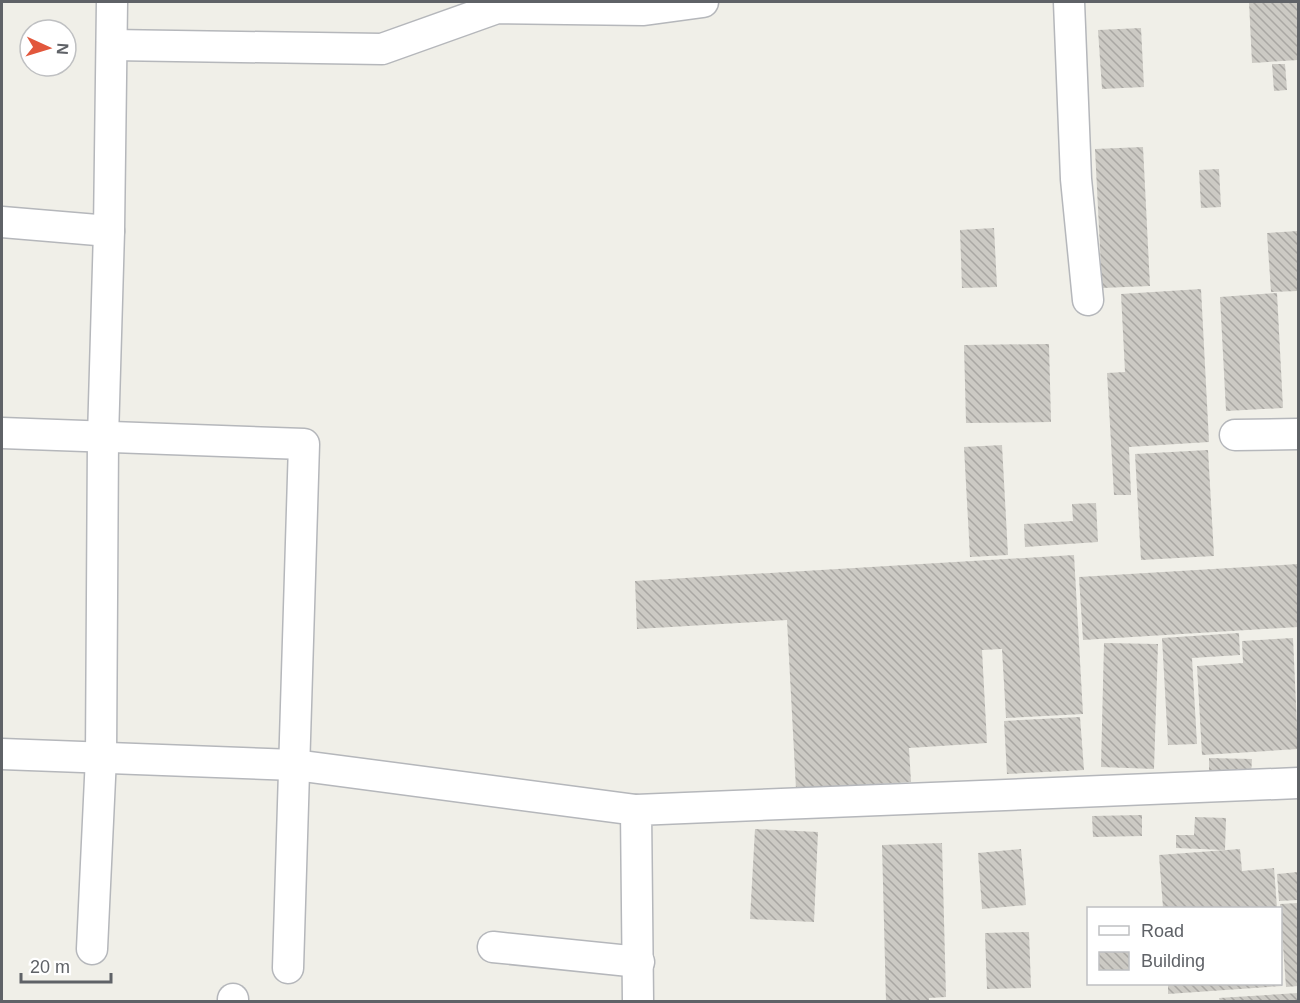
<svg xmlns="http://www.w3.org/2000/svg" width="1300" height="1003" viewBox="0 0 1300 1003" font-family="Arial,sans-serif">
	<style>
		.building { fill: url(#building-back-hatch) }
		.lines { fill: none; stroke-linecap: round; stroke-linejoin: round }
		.minor-casing { stroke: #b5b7bb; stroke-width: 33 }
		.minor { stroke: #fff; stroke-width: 30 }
	</style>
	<defs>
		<pattern id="building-back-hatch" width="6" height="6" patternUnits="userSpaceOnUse" patternTransform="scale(1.5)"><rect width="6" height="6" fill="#cccac4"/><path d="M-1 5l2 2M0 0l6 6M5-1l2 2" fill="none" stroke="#a9a7a3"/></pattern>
	</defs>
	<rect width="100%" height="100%" fill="#f0efe8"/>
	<g class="building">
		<polygon points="1249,2 1298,2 1298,60 1252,63"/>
		<polygon points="1141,28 1144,87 1102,89 1098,30"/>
		<polygon points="1272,64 1285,64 1287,90 1274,91"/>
		<polygon points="1143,147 1150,286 1102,288 1095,149"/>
		<polygon points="1219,169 1221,207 1201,208 1199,170"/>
		<polygon points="994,228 997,287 962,288 960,230"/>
		<polygon points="1298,231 1298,291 1271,292 1267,233"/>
		<polygon points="1201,289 1209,442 1129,447 1131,495 1114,495 1107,373 1125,372 1121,294"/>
		<polygon points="1277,293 1283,408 1226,411 1220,297"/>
		<polygon points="1049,344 1051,422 966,423 964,345"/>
		<polygon points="1002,445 1008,555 970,557 964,447"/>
		<polygon points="1208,450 1214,556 1141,560 1135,454"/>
		<polygon points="1096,503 1098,542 1025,547 1024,524 1073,521 1072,504"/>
		<polygon points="1074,555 1083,714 1006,718 1002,649 982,650 987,743 909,748 911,782 796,789 787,620 637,629 635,581"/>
		<polygon points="1298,564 1298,627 1083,640 1079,577"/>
		<polygon points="1239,633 1240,655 1192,658 1197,744 1168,745 1162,638"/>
		<polygon points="1293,638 1298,749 1202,755 1197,666 1243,663 1242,641"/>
		<polygon points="1104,643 1158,644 1154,769 1101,767"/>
		<polygon points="1080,717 1084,770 1007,774 1004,721"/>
		<polygon points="1209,758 1252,759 1251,775 1209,773"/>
		<polygon points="1142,815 1142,836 1093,837 1092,816"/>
		<polygon points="1195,817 1226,818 1225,850 1176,848 1176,835 1194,835"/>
		<polygon points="755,829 818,832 814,922 750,919"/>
		<polygon points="942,843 946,997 929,998 929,1002 886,1002 882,845"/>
		<polygon points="1021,849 1026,905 982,909 978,853"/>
		<polygon points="1240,849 1242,871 1274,868 1277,908 1163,908 1159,855"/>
		<polygon points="1298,872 1298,900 1279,901 1277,874"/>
		<polygon points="1298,903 1298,986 1286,987 1280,904"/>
		<polygon points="1029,932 1031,988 987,989 985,933"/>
		<polygon points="1168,984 1282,984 1282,986 1168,994"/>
		<polygon points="1298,993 1298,1002 1220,1002 1219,998"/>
	</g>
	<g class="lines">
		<g class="minor-casing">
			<g id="minor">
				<polyline points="1069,2 1076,179 1088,300"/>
				<polyline points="112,45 382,49 497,8 644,10 703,2"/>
				<polyline points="2,222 109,231"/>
				<polyline points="2,433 304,444 288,968"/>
				<polyline points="1235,435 1298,434"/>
				<polyline points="2,754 295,765 636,810"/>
				<polyline points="493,947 639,962"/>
				<polyline points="92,949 101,757 103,438 109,231 112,2"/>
				<polyline points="233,999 233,1002"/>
				<polyline points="638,1002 636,810 1298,783"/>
			</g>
		</g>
		<use href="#minor" class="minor"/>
	</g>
	<rect width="1300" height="1003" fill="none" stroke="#5f6267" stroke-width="6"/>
	<rect x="1087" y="907" width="195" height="78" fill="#ffffff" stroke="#bfc0c2" stroke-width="1.5"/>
	<rect x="1099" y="926" width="30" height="9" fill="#ffffff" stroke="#bfc0c2" stroke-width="1.5"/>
	<text x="1141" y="937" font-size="18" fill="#5f6267">Road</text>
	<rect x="1099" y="952" width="30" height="18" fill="url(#building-back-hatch)" stroke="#bfc0c2" stroke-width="1.5"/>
	<text x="1141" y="967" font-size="18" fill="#5f6267">Building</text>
	<g transform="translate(48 48) rotate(94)"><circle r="28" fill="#ffffff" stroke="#bfc0c2" stroke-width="1.5"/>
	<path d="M0-4.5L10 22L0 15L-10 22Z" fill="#e2573c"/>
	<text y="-9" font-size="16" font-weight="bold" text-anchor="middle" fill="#5f6267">N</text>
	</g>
	<path d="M21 973v9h90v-9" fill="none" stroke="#5f6267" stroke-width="3"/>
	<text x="30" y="973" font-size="18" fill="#5f6267" stroke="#ffffff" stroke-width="4.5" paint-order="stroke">20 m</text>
</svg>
